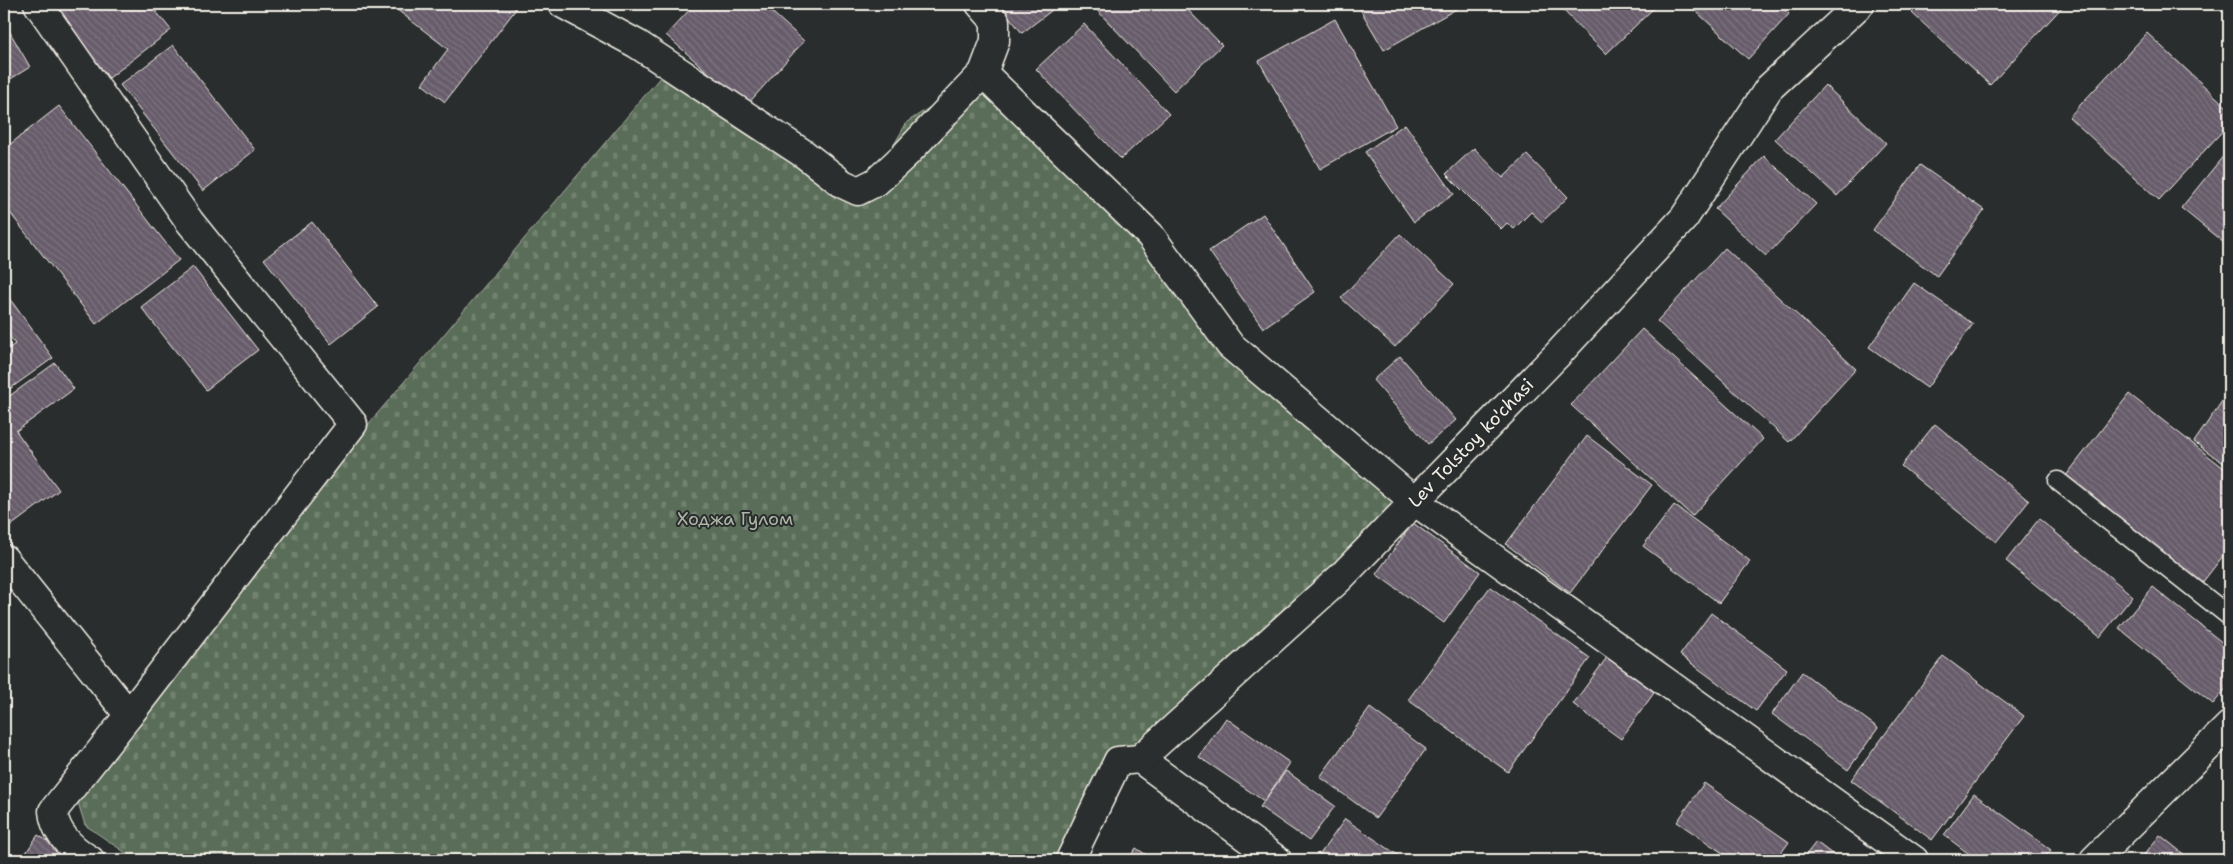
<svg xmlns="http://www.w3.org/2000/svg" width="2233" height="864" viewBox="0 0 2233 864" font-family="'Shantell Sans',sans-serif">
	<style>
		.cemetery { fill: url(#cemetery-stones); stroke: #a7afa0 }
		.building { fill: url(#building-back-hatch); stroke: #f4f1e8 }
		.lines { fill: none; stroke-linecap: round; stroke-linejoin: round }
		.lane-casing { stroke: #f4f1e8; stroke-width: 21 }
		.street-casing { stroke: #f4f1e8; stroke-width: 31 }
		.lane { stroke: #2a2d2e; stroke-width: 18 }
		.street { stroke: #2a2d2e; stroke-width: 28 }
		.labels { text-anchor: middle; stroke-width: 4; stroke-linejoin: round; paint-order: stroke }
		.street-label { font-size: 18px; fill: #f4f1e8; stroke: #2a2d2e }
		.park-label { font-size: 18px; fill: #afb6a7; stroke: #2a2d2e }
	</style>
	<defs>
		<pattern id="cemetery-stones" width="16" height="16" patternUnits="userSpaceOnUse" patternTransform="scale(1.25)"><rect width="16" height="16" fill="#5a6d58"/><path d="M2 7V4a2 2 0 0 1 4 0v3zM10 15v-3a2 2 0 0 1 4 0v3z" fill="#728270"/></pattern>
		<pattern id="building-back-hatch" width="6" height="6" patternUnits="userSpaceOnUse" patternTransform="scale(1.25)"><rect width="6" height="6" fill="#675c6b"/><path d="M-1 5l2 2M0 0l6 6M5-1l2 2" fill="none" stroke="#7d7480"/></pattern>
	</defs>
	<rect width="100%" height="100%" fill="#2a2d2e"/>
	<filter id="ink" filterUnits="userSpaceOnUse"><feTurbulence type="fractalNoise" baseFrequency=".02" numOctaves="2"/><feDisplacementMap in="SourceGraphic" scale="10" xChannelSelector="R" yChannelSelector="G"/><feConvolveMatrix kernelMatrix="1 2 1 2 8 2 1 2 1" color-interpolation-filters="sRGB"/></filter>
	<g filter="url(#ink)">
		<polygon class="cemetery" points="667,69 861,202 907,122 983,73 1257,367 1414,501 1118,761 1072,860 136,860 85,825 77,799 235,583"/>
		<g class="building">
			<polygon points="51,4 150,4 171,30 109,78"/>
			<polygon points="400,4 508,4 516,9 445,102 422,84 448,49 396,9"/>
			<polygon points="695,4 763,4 804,41 746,106 666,35"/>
			<polygon points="999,4 1060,4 1022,33"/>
			<polygon points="1091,4 1182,4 1222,45 1174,91"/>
			<polygon points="1357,4 1465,4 1384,50"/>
			<polygon points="1557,4 1658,4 1606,54"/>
			<polygon points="1688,4 1777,4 1789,14 1748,59"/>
			<polygon points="1921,4 2065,4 1990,85 1912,13"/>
			<polygon points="1335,19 1396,126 1320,169 1259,61"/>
			<polygon points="4,22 30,67 4,83"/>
			<polygon points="1084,24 1169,114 1121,159 1036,69"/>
			<polygon points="2147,33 2229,109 2229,124 2159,200 2069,117"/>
			<polygon points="173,45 255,150 203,191 120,85"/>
			<polygon points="1825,85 1886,143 1837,196 1775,139"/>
			<polygon points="59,106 179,260 96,324 4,205 4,149"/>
			<polygon points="1405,124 1454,194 1414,222 1365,152"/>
			<polygon points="1474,148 1503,178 1527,155 1568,197 1542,222 1531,212 1514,229 1507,223 1501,229 1446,174"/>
			<polygon points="2229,149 2229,247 2181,208"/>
			<polygon points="1764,156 1816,204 1766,256 1715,209"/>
			<polygon points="1920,165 1984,210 1937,276 1873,230"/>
			<polygon points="1263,214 1315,292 1263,328 1209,251"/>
			<polygon points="312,222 378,307 331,344 264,259"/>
			<polygon points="1400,234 1454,284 1395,347 1341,298"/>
			<polygon points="1725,248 1856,369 1789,442 1657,321"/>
			<polygon points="193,267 258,350 206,390 141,307"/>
			<polygon points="1914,283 1973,324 1927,388 1869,347"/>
			<polygon points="4,291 53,358 4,393 4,352 15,344 4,328"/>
			<polygon points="1642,329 1763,439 1692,516 1571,405"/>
			<polygon points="1400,356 1456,420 1428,444 1373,380"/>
			<polygon points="55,363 74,389 16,431 59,490 4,531 4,400"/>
			<polygon points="2229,391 2229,467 2194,442"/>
			<polygon points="2129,394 2229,472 2229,548 2202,583 2065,477"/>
			<polygon points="1935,424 2029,501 1996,542 1901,466"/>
			<polygon points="1587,436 1652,485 1570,593 1506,544"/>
			<polygon points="1674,505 1750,561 1719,603 1643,546"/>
			<polygon points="2039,519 2133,596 2100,637 2006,561"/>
			<polygon points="1413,523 1480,572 1444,623 1376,574"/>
			<polygon points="1490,587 1590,658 1508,772 1408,700"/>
			<polygon points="2153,587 2229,648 2229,685 2213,704 2119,628"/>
			<polygon points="1711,613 1787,669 1756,711 1680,655"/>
			<polygon points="1608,656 1656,690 1621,739 1573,704"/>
			<polygon points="1943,656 2024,716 1932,840 1851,780"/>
			<polygon points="1802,672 1878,728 1848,770 1772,714"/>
			<polygon points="1370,708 1426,749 1376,818 1320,777"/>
			<polygon points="1226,718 1290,763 1264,801 1199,757"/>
			<polygon points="1286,771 1335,806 1309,841 1260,807"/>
			<polygon points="1704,783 1789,842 1776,860 1733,860 1677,822"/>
			<polygon points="1974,794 2051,850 2043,860 1977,860 1944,835"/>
			<polygon points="1345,819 1405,860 1323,860 1318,857"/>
			<polygon points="38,835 77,860 21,860"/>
			<polygon points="2160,835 2191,860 2140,860"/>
			<polygon points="1816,842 1840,860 1802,860"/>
			<polygon points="1136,848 1154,860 1128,860"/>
		</g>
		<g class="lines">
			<g class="lane-casing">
				<polyline id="lane" points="2058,481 2229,616"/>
			</g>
			<g class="street-casing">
				<g id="street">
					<polyline points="563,4 637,44 804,154 843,184 858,191 876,182 906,154 983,73 995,41 995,21 980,4"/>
					<polyline points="983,73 1150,235 1230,345 1414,501 1914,860"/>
					<polyline points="4,559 129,715 353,424 190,222 38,4"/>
					<polyline points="1140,759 1277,860"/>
					<path d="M 90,860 C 72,849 55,834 53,811 L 129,715"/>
					<polyline points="1070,860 1118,761 1140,759 1340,578 1558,354 1684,218 1769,88 1860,4"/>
					<polyline points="2094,860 2229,726"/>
				</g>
			</g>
			<use href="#lane" class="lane"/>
			<use href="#street" class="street"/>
		</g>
	</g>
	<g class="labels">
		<g class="street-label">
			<text transform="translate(1471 443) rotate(-46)" y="6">Lev Tolstoy ko'chasi</text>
		</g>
		<g class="park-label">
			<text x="735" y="525">Ходжа Гулом</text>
		</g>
	</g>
	<rect width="2233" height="864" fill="none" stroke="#2a2d2e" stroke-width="20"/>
	<rect x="10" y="10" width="2213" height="844" fill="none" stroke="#f4f1e8" stroke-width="2" filter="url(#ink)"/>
</svg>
